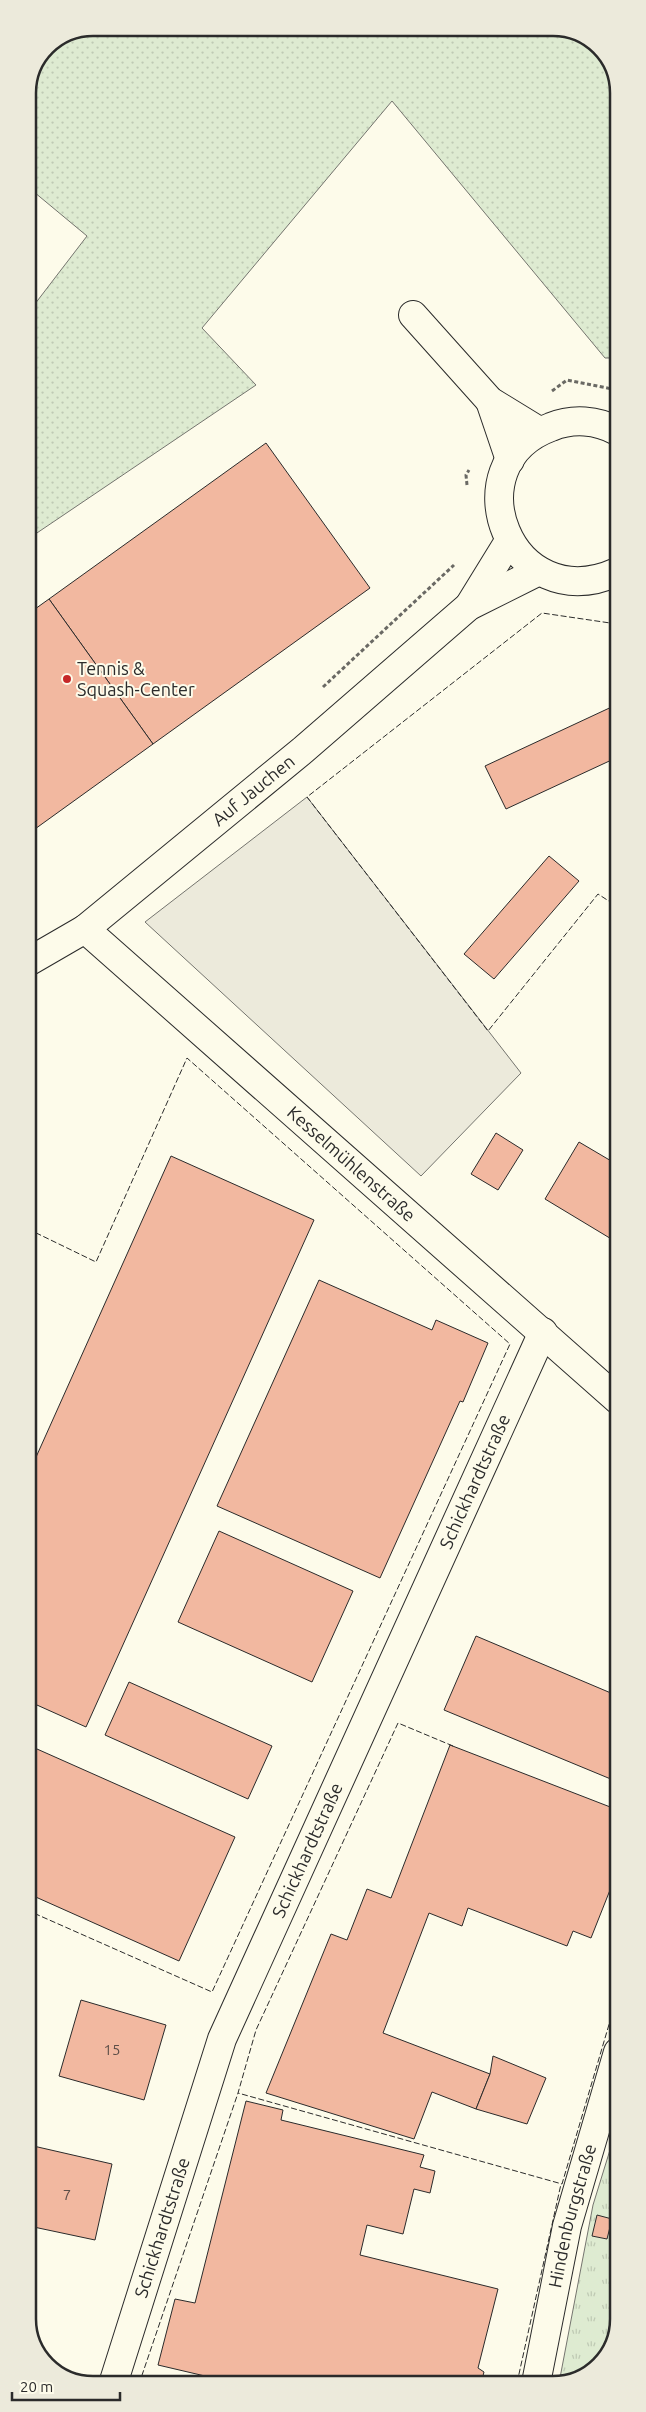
<svg xmlns="http://www.w3.org/2000/svg" width="646" height="2412" viewBox="0 0 646 2412" font-family="Ubuntu,sans-serif">
	<style>
		.grass { fill: url(#grass-dots); stroke: #74746e }
		.park { fill: url(#park-tufts); stroke: #74746e }
		.parking { fill: #eceadb; stroke: #74746e }
		.building { fill: #f2b8a0; stroke: #2b2b2b }
		.lines { fill: none; stroke-linecap: round; stroke-linejoin: round }
		.minor-casing { stroke: #2b2b2b; stroke-width: 30 }
		.major-casing { stroke: #2b2b2b; stroke-width: 30 }
		.path { stroke: #6a6964; stroke-width: 3; stroke-dasharray: 4 2.5; stroke-linecap: butt }
		.minor { stroke: #fdfbea; stroke-width: 28 }
		.major { stroke: #fdfbea; stroke-width: 28 }
		.fence { stroke: #2b2b2b; stroke-width: 1; stroke-dasharray: 6 2.5; stroke-linecap: butt }
		.poi-dot { fill: #c62828; stroke: #fdfbea; stroke-width: 2 }
		.labels { text-anchor: middle; stroke-width: 4; stroke-linejoin: round; paint-order: stroke }
		.number-label { font-size: 15px; fill: #5d4e48 }
		.poi-label { font-size: 18px; fill: #2b2b2b; stroke: #fdfbea; text-anchor: start }
		.street-label { font-size: 18px; fill: #2b2b2b; stroke: #fdfbea }
		.rim { fill: none; stroke: #2b2b2b; stroke-width: 2.5 }
	</style>
	<defs>
		<pattern id="grass-dots" width="8" height="8" patternUnits="userSpaceOnUse" patternTransform="scale(1.25)"><rect width="8" height="8" fill="#deebd1"/><path d="M2 2h.1M6 6h.1" fill="none" stroke="#bfcab4" stroke-width="1.8" stroke-linecap="round"/></pattern>
		<pattern id="park-tufts" width="24" height="20" patternUnits="userSpaceOnUse" patternTransform="scale(1.25)"><rect width="24" height="20" fill="#deebd1"/><path d="M3 7l-1-3M5 7V3M7 7l1-3M15 17l-1-3M17 17v-4M19 17l1-3" fill="none" stroke="#bfcab4"/></pattern>
	</defs>
	<rect width="100%" height="100%" fill="#fdfbea"/>
	<polygon class="grass" points="94,28 561,28 596,44 617,80 617,358 605,358 392,101 202,328 256,385 28,539 28,313 87,236 28,187 28,93 47,47"/>
	<polygon class="park" points="618,2124 618,2319 605,2359 566,2383 559,2383 593,2205"/>
	<polygon class="parking" points="307,797 521,1073 421,1176 145,922"/>
	<g class="building">
		<polygon points="266,443 370,588 153,744 49,599"/>
		<polygon points="49,599 153,744 28,834 28,614"/>
		<polygon points="618,704 618,757 506,809 485,766"/>
		<polygon points="549,856 579,881 494,979 464,954"/>
		<polygon points="496,1133 523,1150 498,1190 471,1174"/>
		<polygon points="579,1142 618,1165 618,1243 545,1199"/>
		<polygon points="171,1156 314,1220 86,1727 28,1701 28,1475"/>
		<polygon points="319,1280 432,1330 436,1320 488,1343 463,1402 460,1401 380,1578 217,1506"/>
		<polygon points="219,1531 353,1591 312,1682 178,1622"/>
		<polygon points="476,1636 618,1696 618,1782 444,1710"/>
		<polygon points="129,1682 272,1746 248,1799 105,1735"/>
		<polygon points="28,1745 235,1837 179,1961 29,1894"/>
		<polygon points="450,1745 618,1810 618,1888 612,1885 591,1938 573,1931 567,1946 468,1908 462,1926 429,1913 383,2033 490,2074 476,2109 432,2092 414,2139 266,2093 331,1934 347,1940 367,1889 391,1898"/>
		<polygon points="81,2000 166,2025 144,2100 59,2076"/>
		<polygon points="493,2056 546,2078 527,2124 476,2109 490,2074"/>
		<polygon points="246,2101 283,2110 281,2120 424,2155 420,2167 435,2171 430,2193 414,2189 403,2234 367,2225 360,2255 498,2289 478,2368 484,2372 481,2383 221,2384 222,2380 158,2365 175,2299 195,2303"/>
		<polygon points="29,2145 112,2164 95,2240 29,2226"/>
		<polygon points="597,2215 612,2219 607,2239 592,2236"/>
	</g>
	<g class="lines">
		<g class="minor-casing">
			<g id="minor">
				<polyline points="413,315 490,401 539,431"/>
				<polyline points="490,401 510,460"/>
				<path id="s1" d="M 85,929 L 618,1400"/>
				<path id="s2" d="M 536,2383 L 567,2226 L 618,2052"/>
				<path id="s3" d="M 113,2384 L 222,2039 L 543,1332"/>
			</g>
		</g>
		<g class="major-casing">
			<g id="major">
				<path d="M 617,431 C 597,420 573,418 551,427 C 450,464 510,620 617,572"/>
				<polyline points="469,606 509,541"/>
				<path id="s4" d="M 28,962 L 85,929 L 303,750 L 469,606 L 539,571"/>
			</g>
		</g>
		<g class="path">
			<polyline points="552,391 567,380 617,390"/>
			<polyline points="467,485 466,475 469,470"/>
			<polyline points="323,687 454,565"/>
		</g>
		<use href="#minor" class="minor"/>
		<use href="#major" class="major"/>
		<g class="fence">
			<polyline points="617,624 542,613 307,797 488,1031 598,894 618,907"/>
			<polyline points="28,1229 96,1262 187,1058 510,1344 212,1992 29,1911"/>
			<polyline points="453,1746 398,1723 256,2030 238,2093 562,2184 618,1994"/>
			<polyline points="517,2383 561,2184"/>
			<polyline points="139,2384 238,2093"/>
		</g>
	</g>
	<circle class="poi-dot" cx="67" cy="679" r="5"/>
	<g class="labels">
		<g class="number-label">
			<text x="112" y="2055">15</text>
			<text x="67" y="2200">7</text>
		</g>
		<g class="poi-label">
			<text x="77" y="675">Tennis &amp;<tspan x="77" dy="21">Squash-Center</tspan></text>
		</g>
		<g class="street-label">
			<text dy="6" stroke="none"><textPath href="#s4" startOffset="284">Auf Jauchen</textPath></text>
			<text dy="6" stroke="none"><textPath href="#s1" startOffset="355">Kesselmühlenstraße</textPath></text>
			<text dy="6" stroke="none"><textPath href="#s3" startOffset="974">Schickhardtstraße</textPath></text>
			<text dy="6" stroke="none"><textPath href="#s3" startOffset="569">Schickhardtstraße</textPath></text>
			<text dy="6" stroke="none"><textPath href="#s2" startOffset="171">Hindenburgstraße</textPath></text>
			<text dy="6" stroke="none"><textPath href="#s3" startOffset="164">Schickhardtstraße</textPath></text>
		</g>
	</g>
	<path d="M0 0H646V2412H0ZM93 36H553A57 57 0 0 1 610 93V2319A57 57 0 0 1 553 2376H93A57 57 0 0 1 36 2319V93A57 57 0 0 1 93 36Z" fill="#eceadb" fill-rule="evenodd"/>
	<path class="rim" d="M93 36H553A57 57 0 0 1 610 93V2319A57 57 0 0 1 553 2376H93A57 57 0 0 1 36 2319V93A57 57 0 0 1 93 36Z"/>
	<path d="M12 2392v8h108v-8" fill="none" stroke="#2b2b2b" stroke-width="2.5"/>
	<text x="20" y="2392" font-size="15" fill="#2b2b2b" stroke="#fdfbea" stroke-width="4" paint-order="stroke">20 m</text>
</svg>
